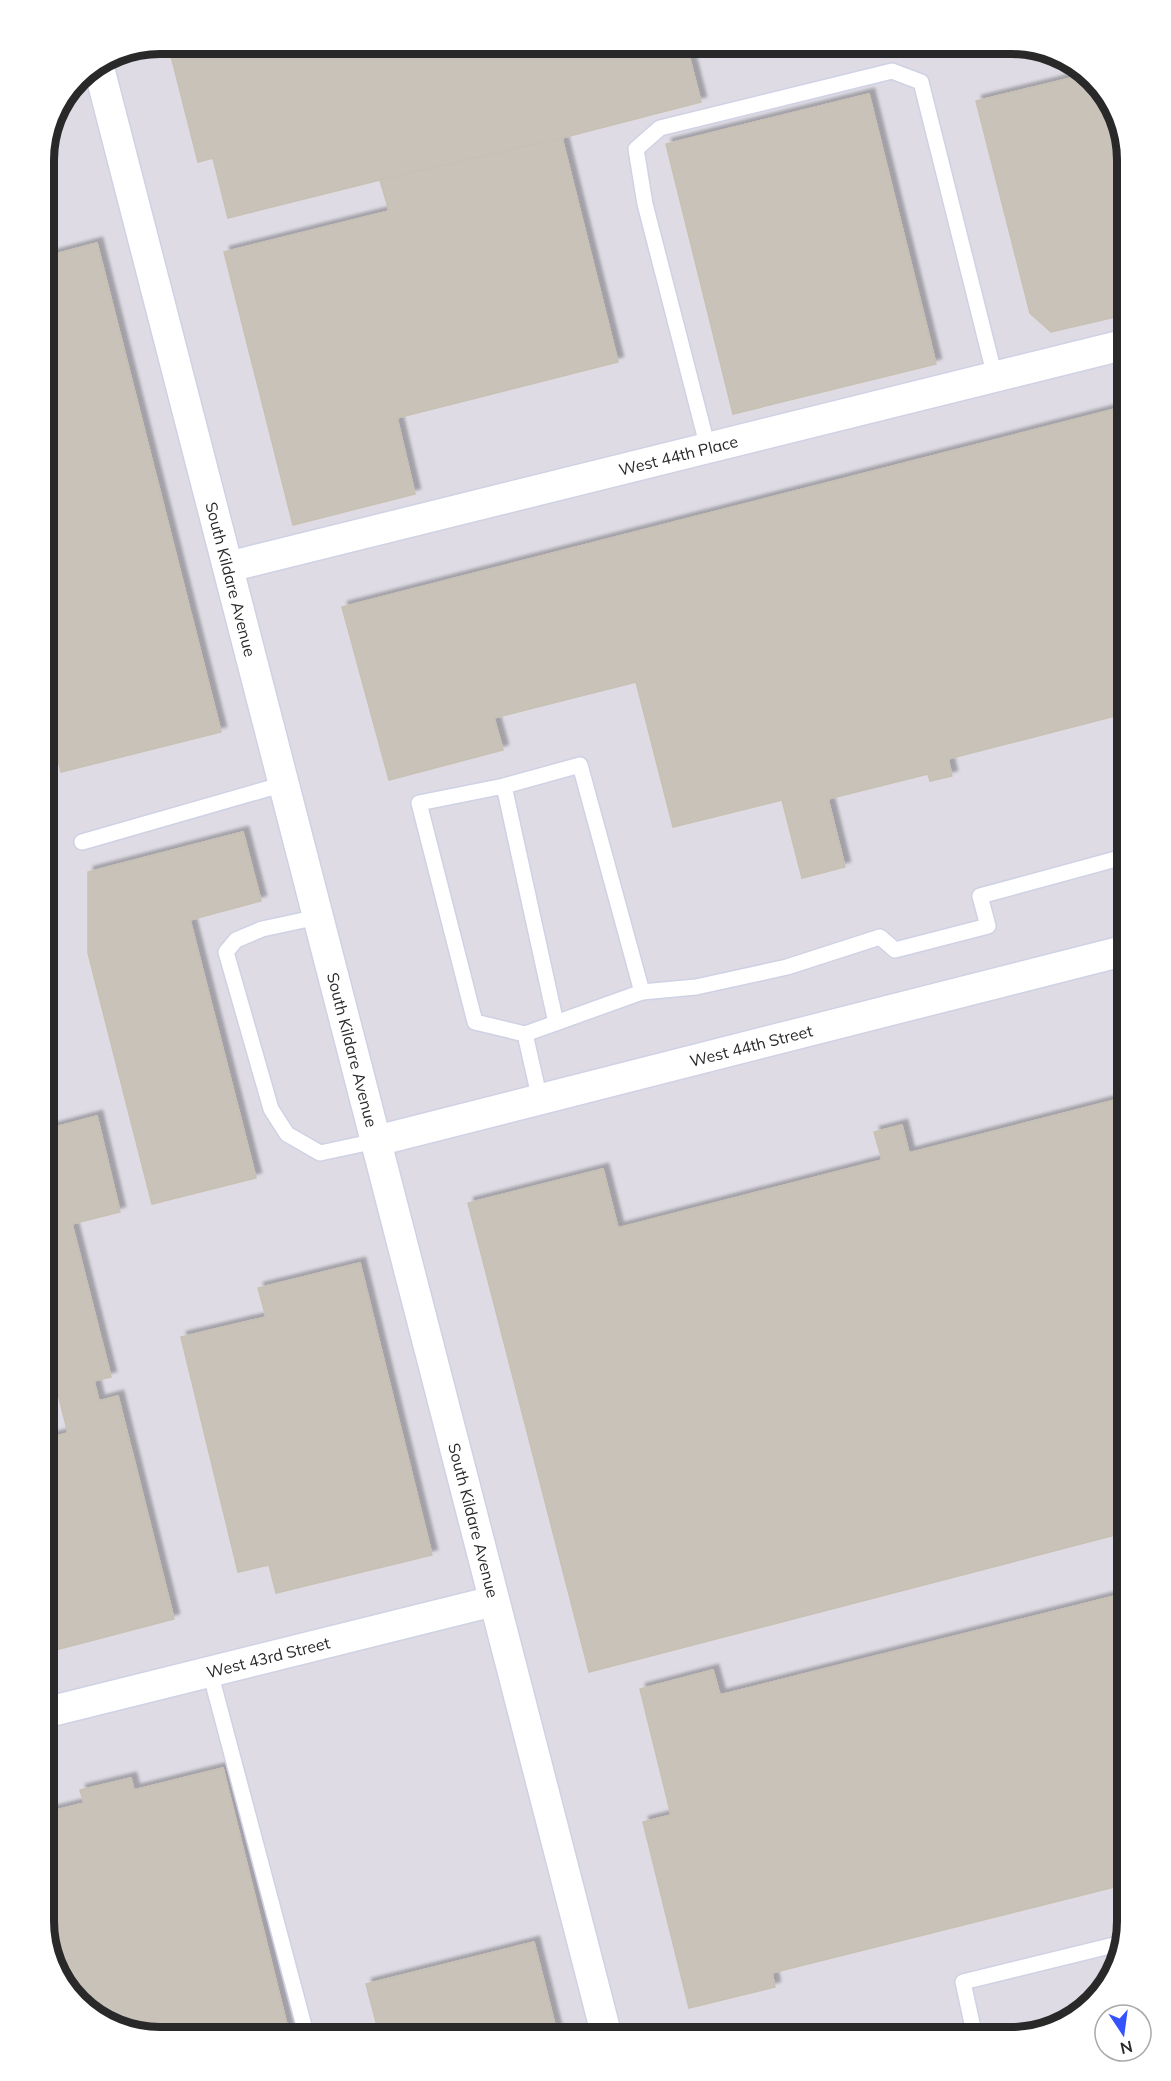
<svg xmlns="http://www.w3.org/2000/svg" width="1171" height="2081" viewBox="0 0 1171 2081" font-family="Mulish,sans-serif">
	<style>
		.industrial { fill: #dedbe4 }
		.building { fill: #c8c2b9; stroke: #c8c1b3; stroke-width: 1.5; filter: url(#shadow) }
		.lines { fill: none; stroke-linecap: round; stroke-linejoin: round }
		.lane-casing { stroke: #ced2e4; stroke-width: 18 }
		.street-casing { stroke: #ced2e4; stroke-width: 33 }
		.lane { stroke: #fff; stroke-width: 15 }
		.street { stroke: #fff; stroke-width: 30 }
		.labels { text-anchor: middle; stroke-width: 6; stroke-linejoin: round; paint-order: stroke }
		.street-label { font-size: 16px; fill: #292929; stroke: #fff }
		.rim { fill: none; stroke: #292929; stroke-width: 8 }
	</style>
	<defs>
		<filter id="shadow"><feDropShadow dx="5.5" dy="-5.5" stdDeviation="1.5" flood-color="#0004"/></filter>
	</defs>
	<rect width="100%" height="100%" fill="#ede5d9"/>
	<polygon class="industrial" points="160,44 1019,44 1082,67 1118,115 1127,160 1127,1928 1108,1986 1056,2028 1011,2037 153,2037 95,2018 53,1966 44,1921 44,153 53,115 78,77 116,52"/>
	<g class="building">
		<polygon points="168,44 686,44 701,102 562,138 380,180 228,218 213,158 198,162"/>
		<polygon points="1087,74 1118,115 1128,160 1127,246 1115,249 1126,289 1120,316 1051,332 1030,313 976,101"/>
		<polygon points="869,94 936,364 733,414 666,144"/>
		<polygon points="562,138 618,362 397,418 415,494 293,525 224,252 389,211 380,180"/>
		<polygon points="97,243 221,732 61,772 44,703 44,257"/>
		<polygon points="1127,406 1127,713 948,759 952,776 930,781 928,774 828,799 845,867 802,878 782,800 673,827 636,682 494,718 503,750 389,780 342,607"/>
		<polygon points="243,832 261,901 190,920 256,1178 152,1204 88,953 88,872"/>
		<polygon points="1127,1097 1127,1532 589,1672 468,1203 603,1169 618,1228 882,1160 874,1132 902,1125 909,1153"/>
		<polygon points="97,1116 120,1212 72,1224 111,1377 94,1381 99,1401 118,1396 174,1619 44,1653 44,1439 68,1433 57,1390 44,1394 44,1130"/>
		<polygon points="360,1263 432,1555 276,1593 269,1565 238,1572 181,1337 266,1317 258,1288"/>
		<polygon points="1127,1593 1127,1884 772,1973 775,1987 689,2008 643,1822 671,1815 640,1689 713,1670 720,1695"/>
		<polygon points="223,1768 290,2037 153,2037 95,2018 53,1966 44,1921 44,1813 84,1803 80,1790 131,1778 134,1790"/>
		<polygon points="534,1942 558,2037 380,2037 366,1984"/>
	</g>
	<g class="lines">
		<g class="lane-casing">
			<g id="lane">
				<polyline points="73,84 101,76"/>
				<polyline points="708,448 645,204 636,149 660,128 892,71 921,82 995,377"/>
				<polygon points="580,765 642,992 525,1034 475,1022 419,803 504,786"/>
				<polyline points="504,786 556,1023"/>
				<polyline points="82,842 284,784"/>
				<polyline points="318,917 262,929 236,940 226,952 271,1109 287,1134 320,1153 376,1141"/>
				<polyline points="642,992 696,987 787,967 880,937 895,950 988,926 980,896 1127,856"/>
				<polyline points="525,1034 540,1100"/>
				<polyline points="210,1672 307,2037"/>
				<polyline points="849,2037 868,2032"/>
				<polyline points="975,2037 963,1982 1122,1943"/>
			</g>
		</g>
		<g class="street-casing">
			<g id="street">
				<path id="s1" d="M 98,64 L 607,2037"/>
				<path id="s2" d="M 228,567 L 1127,344"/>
				<path id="s3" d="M 376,1141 L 1127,950"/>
				<path id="s4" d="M 44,1713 L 494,1601"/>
			</g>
		</g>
		<use href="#lane" class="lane"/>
		<use href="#street" class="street"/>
	</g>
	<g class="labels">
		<g class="street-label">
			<text dy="6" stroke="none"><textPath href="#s2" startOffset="464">West 44th Place</textPath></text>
			<text dy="6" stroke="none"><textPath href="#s1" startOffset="532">South Kildare Avenue</textPath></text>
			<text dy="6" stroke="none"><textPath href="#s3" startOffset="387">West 44th Street</textPath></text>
			<text dy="6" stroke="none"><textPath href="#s1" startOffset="1018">South Kildare Avenue</textPath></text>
			<text dy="6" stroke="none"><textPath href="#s1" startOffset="1504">South Kildare Avenue</textPath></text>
			<text dy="6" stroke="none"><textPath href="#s4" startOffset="231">West 43rd Street</textPath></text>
		</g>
	</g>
	<path d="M0 0H1171V2081H0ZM160 54H1011A106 106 0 0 1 1117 160V1921A106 106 0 0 1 1011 2027H160A106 106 0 0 1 54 1921V160A106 106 0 0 1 160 54Z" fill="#fff" fill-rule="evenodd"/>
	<path class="rim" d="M160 54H1011A106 106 0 0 1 1117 160V1921A106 106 0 0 1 1011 2027H160A106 106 0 0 1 54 1921V160A106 106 0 0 1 160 54Z"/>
	<g transform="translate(1123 2033) rotate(167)"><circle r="28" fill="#ffffff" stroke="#a9a9a9" stroke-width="1.5"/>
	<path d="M0-4.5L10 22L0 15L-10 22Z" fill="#3453ff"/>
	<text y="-9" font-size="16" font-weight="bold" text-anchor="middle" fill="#292929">N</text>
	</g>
</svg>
